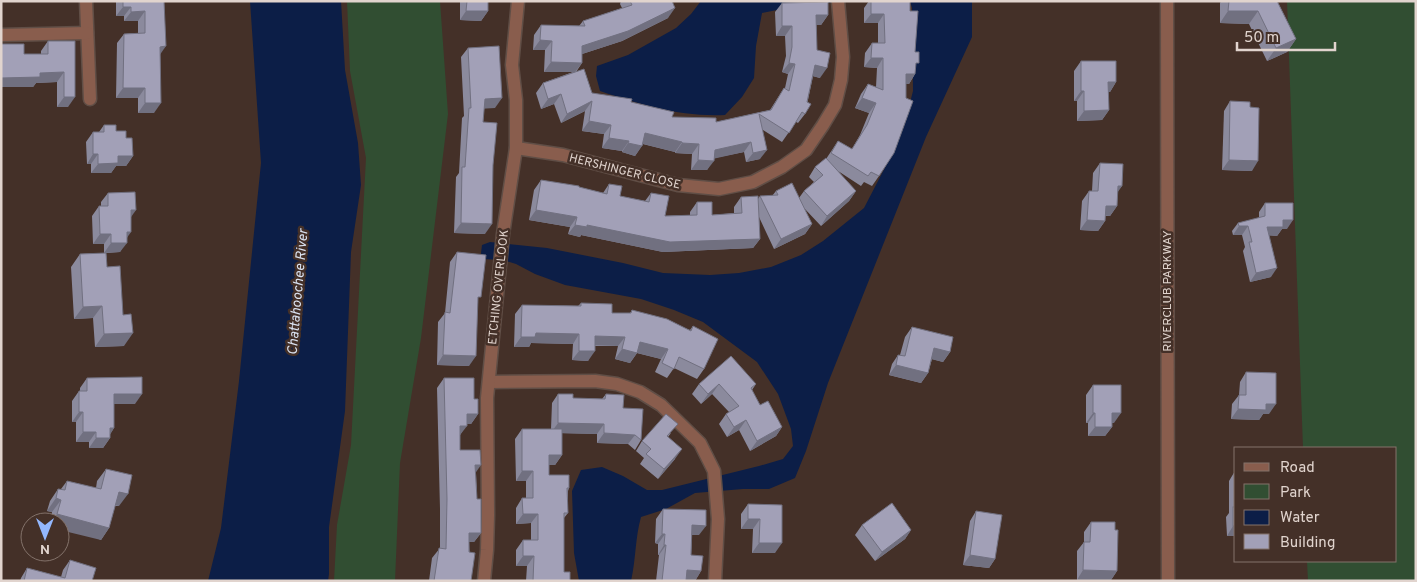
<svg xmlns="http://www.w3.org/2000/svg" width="1417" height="582" viewBox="0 0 1417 582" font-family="Overpass,sans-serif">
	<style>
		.green { fill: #314e32 }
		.water { fill: #0c1e47 }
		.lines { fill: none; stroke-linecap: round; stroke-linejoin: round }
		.minor-casing { stroke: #604e46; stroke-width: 15 }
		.minor { stroke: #895d4d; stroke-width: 12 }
		.wall { fill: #8b8a9d }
		.shaded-wall { fill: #717080 }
		.building { fill: #a2a0b7; stroke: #717080 }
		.labels { text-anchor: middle; stroke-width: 5; stroke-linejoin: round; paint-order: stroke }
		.street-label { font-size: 12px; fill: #e1d4ce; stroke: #443028 }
		.water-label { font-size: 14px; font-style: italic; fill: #dae2f1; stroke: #443028 }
	</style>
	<rect width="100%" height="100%" fill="#443028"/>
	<g class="green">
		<polygon points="347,1 440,1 448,114 421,338 400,463 395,581 334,581 337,525 351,445 366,158 350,71"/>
		<polygon points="1287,1 1416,1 1416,581 1308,581 1307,561 1396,561 1396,448 1303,448"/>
	</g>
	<g class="water">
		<polygon points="250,1 341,1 345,70 358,143 361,185 351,252 345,411 329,527 329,574 328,581 208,581 221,528 239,381 261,163"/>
		<path d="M 701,1 L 862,1 L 807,4 L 762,13 L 756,46 L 754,78 L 742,97 L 725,115 C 680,117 642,105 600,91 L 596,76 L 597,66 L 628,55 L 676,28 L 691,14 Z"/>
		<path d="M 910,1 L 972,1 L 972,37 L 926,137 L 828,383 L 806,451 L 795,478 L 769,489 L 743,489 L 695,493 L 666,509 L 641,517 C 635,538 636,560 631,581 L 579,581 L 574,553 L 572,491 L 581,470 L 602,467 L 623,476 L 647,490 L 662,490 L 759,466 L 783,459 L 793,446 L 791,429 L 778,394 L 757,362 L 703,322 L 674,310 L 641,299 L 565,285 L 535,274 L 516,264 L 503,260 L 482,259 L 481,253 L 482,245 L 490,242 L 547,248 L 623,263 L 663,273 L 710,275 L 739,273 L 771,267 L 801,255 L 823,241 L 864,208 L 891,156 L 906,118 L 913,91 L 912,8 Z"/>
	</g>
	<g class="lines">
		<g class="minor-casing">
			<g id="minor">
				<polyline points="86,1 90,99"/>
				<polyline points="1167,1 1168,581"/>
				<polyline points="1,35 87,33"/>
				<polyline points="516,148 563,155 678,185 719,189 753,182 782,167 806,150 823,125 835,105 841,80 843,57 838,1"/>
				<polyline points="489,382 595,381 617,384 640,392 661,405 700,443 714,471 718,519 715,581"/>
				<polyline points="484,581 487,550 488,515 487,398 503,234 516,148 516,100 512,65 518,1"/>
			</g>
		</g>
		<use href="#minor" class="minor"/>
	</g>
	<g class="wall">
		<polygon points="116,1 164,1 160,55 154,113 138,113 138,98 116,98 117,43 124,34 138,33 138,21 124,21 124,16 116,16"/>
		<polygon points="460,1 488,1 488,11 481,21 460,20"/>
		<polygon points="621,1 672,1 668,18 622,41 582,54 582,63 576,72 592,93 631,102 672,117 716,122 770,110 784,88 785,88 788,74 782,72 786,56 785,36 776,36 775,12 782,3 828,15 821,25 816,25 817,50 820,78 813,76 805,114 798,123 796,122 782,142 763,130 760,159 746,162 744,152 714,158 707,170 691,170 692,154 675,153 675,152 643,144 635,156 622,152 622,151 602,148 604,134 582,131 585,111 561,123 554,104 541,109 536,93 543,83 573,72 544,72 545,50 533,50 534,35 541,25 579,26 583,21 622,8 620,4"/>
		<polygon points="869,1 910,1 910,11 915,52 915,74 909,84 906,84 879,176 872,186 864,182 861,186 838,171 856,191 849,201 821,226 804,208 812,224 805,234 774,249 759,217 760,239 753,248 663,252 581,235 580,237 568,234 570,227 529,220 534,190 541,180 579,187 603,193 609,184 620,196 645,201 651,193 665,216 690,215 690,212 697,202 712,215 734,213 734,207 741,197 758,199 760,196 772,196 776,191 799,198 804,191 814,182 809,177 815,167 826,159 838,141 852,149 860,135 869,113 855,108 861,94 868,84 876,87 877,68 864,67 865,53 872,43 878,43 878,23 864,23 864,8"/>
		<polygon points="1221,1 1277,1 1296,39 1287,52 1267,61 1249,24 1220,23 1220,3"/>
		<polygon points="48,41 75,41 68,107 57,107 57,82 36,83 33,87 1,87 1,44 24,54 41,54 41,51"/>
		<polygon points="468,48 495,108 484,108 483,122 485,234 454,233 456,177 459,173 462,118 464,116 461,57"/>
		<polygon points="1081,61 1116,82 1110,92 1108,92 1109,110 1102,120 1077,121 1077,101 1074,101 1074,71"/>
		<polygon points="1230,101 1252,171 1222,170 1224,111"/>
		<polygon points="104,125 116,131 126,138 133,156 126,166 116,166 111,173 91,173 91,164 87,164 86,142 93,132 99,132"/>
		<polygon points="1100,163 1122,186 1117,192 1117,206 1110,216 1105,216 1105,221 1098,231 1080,230 1082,201 1089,191 1092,191 1093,173"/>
		<polygon points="108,193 131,217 127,238 120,252 106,253 107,267 124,346 95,347 93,318 74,319 71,267 80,254 104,253 104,244 93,244 92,216 99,206 101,206 101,202"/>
		<polygon points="1265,203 1287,229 1282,229 1277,236 1269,235 1271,277 1250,282 1243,251 1245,247 1242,235 1233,235 1232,231 1238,223 1259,218 1259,212"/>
		<polygon points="457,252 478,301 469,366 437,365 438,322 445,313 450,262"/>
		<polygon points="581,303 612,313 630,313 632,310 690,330 693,326 704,369 697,379 674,368 667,378 655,372 661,359 637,353 630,363 615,359 618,346 595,346 588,361 572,360 573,344 531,343 529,347 514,347 515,314 522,305 578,306"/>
		<polygon points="912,327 950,352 943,362 932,359 928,373 921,383 889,375 892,364 898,355 900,355 905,337"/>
		<polygon points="1246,372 1269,414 1263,414 1259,420 1231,419 1232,404 1239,395 1240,382"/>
		<polygon points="87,378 135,404 114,404 114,428 110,434 110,438 103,448 89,448 89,442 76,442 76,422 72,422 72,401 79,391 80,391 80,388"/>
		<polygon points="444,378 474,399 478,414 471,424 467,424 460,435 460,450 476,473 477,499 481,533 474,542 469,542 471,581 429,581 432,558 440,548 440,509 437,388"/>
		<polygon points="699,384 756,384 752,390 760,405 782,427 776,436 750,451 739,430 727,437 719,424 726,414 729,412 712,394 701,404 692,394"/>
		<polygon points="1093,385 1114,423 1112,423 1112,427 1105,436 1088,436 1088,423 1086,423 1086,395"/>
		<polygon points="558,394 573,398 602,399 606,394 623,408 641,440 635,450 628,444 597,443 597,434 562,433 562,455 555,465 549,465 549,475 569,488 568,491 568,513 564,518 564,572 570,581 526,581 527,566 516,566 516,550 523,540 531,540 531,523 516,524 516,508 522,498 526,498 526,481 516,481 515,439 522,429 551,429 552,403"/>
		<polygon points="671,433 668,437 675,459 658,479 640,464 644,458 636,451 642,441"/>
		<polygon points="106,469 119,506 115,506 109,528 101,540 60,522 50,522 52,512 47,511 50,501 58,489 61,489 67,481 96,488 97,481"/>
		<polygon points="1235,471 1236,536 1227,536 1226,517 1229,513 1229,481"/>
		<polygon points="748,504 782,505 775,553 752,553 753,529 741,529 741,514"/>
		<polygon points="663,509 699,535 692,535 691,555 701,571 695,581 656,581 659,555 658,555 658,544 655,543 656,519"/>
		<polygon points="976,511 995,559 989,568 963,565 970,521"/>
		<polygon points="1091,522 1115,530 1117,571 1111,580 1077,580 1077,551 1084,542 1084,532"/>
		<polygon points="862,525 911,530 905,539 875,561 855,535"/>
		<polygon points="70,560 92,581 20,581 21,578 27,568 61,577 63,570"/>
	</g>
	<g class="shaded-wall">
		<polygon points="123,7 131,7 124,16 116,16"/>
		<polygon points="675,8 668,18 622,41 576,56 582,46"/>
		<polygon points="145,11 138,21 124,21 131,12"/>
		<polygon points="466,11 488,11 481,21 460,20"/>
		<polygon points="1228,11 1258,11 1249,24 1220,23"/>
		<polygon points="871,14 884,14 878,23 864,23"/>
		<polygon points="816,15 828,15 821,25 809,25"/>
		<polygon points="782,26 792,26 785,36 776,36"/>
		<polygon points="1296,39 1287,52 1267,61 1276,48"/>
		<polygon points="540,40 552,41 545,50 533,50"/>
		<polygon points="166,46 159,56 160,47"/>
		<polygon points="871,58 883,58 877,68 864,67"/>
		<polygon points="551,62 582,63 575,72 544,72"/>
		<polygon points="789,63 795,64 788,74 782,72"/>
		<polygon points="815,65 827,68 820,78 808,75"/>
		<polygon points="64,72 57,82 36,83 33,87 1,87 1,78 40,73"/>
		<polygon points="906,74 915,74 909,84 899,84"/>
		<polygon points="1108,82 1116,82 1110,92 1102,92"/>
		<polygon points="123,88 145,88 138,98 116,98"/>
		<polygon points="1081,91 1084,91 1077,101 1074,101"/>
		<polygon points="561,94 554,104 541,109 548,99"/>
		<polygon points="64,97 75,97 68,107 57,107"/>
		<polygon points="502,98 495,108 478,109 485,99"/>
		<polygon points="862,98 876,103 869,113 855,108"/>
		<polygon points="592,101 585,111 561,123 567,114"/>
		<polygon points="145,103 161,103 154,113 138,113"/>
		<polygon points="1109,110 1102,120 1077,121 1084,111"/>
		<polygon points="589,121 611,125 604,134 582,131"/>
		<polygon points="645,133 682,142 675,152 639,143"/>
		<polygon points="609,138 629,141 622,151 602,148"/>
		<polygon points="751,142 744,152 708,160 715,150"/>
		<polygon points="628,143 642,146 635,156 622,152"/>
		<polygon points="682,143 699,144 692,154 675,153"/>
		<polygon points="767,150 760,159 746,162 753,153"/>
		<polygon points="93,154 98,154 91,164 87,164"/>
		<polygon points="118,156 133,156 126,166 116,166 111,173 91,173 98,164"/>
		<polygon points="698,160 714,161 707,170 691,170"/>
		<polygon points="1229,160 1258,161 1252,171 1222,170"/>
		<polygon points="1118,186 1122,186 1115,196"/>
		<polygon points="856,191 849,201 821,226 827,216"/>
		<polygon points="1106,206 1117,206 1110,216 1099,215"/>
		<polygon points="131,210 136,210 129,220"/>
		<polygon points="536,210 577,217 570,227 529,220"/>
		<polygon points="1087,220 1105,221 1098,231 1080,230"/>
		<polygon points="1283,220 1293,220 1287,229 1282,229 1277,236 1261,235 1267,227"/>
		<polygon points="461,223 492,224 485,234 454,233"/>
		<polygon points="812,224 805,234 774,249 781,239"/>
		<polygon points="575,225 587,225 760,239 753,248 663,252 581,235 580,237 568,234"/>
		<polygon points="1239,226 1248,226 1242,235 1233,235"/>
		<polygon points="127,232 131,232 124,242"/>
		<polygon points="100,234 111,234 104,244 93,244"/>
		<polygon points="111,243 127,243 120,252 104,253"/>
		<polygon points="1277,268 1271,277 1250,282 1256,273"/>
		<polygon points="102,306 93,318 74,319 83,307"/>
		<polygon points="133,333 124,346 95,347 104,334"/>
		<polygon points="536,333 579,334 573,344 531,343 529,347 514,347 521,337"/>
		<polygon points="595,336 625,337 618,346 588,345"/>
		<polygon points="640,342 668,349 661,359 633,352"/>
		<polygon points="934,348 950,352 943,362 927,358"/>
		<polygon points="622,349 637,353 630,363 615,359"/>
		<polygon points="579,351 595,351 588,361 572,360"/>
		<polygon points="443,355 476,356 469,366 437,365"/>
		<polygon points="896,365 928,373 921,383 889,375"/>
		<polygon points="719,384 712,394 701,404 708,394"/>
		<polygon points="114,394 142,394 135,404 107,404"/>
		<polygon points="1266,404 1276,404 1269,414 1263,414 1259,420 1231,419 1238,409"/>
		<polygon points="79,412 83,412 76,422 72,422"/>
		<polygon points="1093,413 1095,413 1088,423 1086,423"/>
		<polygon points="1112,413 1121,413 1114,423 1105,422"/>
		<polygon points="467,414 478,414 471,424 460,424"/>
		<polygon points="746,420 739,430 727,437 734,427"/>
		<polygon points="558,423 604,424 597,434 551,433"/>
		<polygon points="460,426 467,426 460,435"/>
		<polygon points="782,427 776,436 750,451 757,441"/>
		<polygon points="1095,427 1112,427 1105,436 1088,436"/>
		<polygon points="110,428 114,428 108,438"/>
		<polygon points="83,432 96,432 89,442 76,442"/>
		<polygon points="604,433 635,435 628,444 597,443"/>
		<polygon points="96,438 110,438 103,448 89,448"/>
		<polygon points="682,449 675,459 658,479 664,469"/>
		<polygon points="549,455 562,455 555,465 543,465"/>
		<polygon points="475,465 481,465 474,475"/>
		<polygon points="522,471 533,471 526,481 516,481"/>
		<polygon points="119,492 128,494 119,506 110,504"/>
		<polygon points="56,498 61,500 52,512 47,511"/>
		<polygon points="57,514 109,528 101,540 60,530 60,522 52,522"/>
		<polygon points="523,514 538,514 531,523 516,524"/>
		<polygon points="748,519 760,519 753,529 741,529"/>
		<polygon points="692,525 706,526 699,535 685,535"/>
		<polygon points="1233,526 1236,526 1236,536 1227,536"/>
		<polygon points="911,530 905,539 875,561 882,552"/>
		<polygon points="469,533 481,533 474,542 462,542"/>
		<polygon points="662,534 665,534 658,544 655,543"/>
		<polygon points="759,543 782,543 775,553 752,553"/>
		<polygon points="664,545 666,545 659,555 658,555"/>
		<polygon points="970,555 995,559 989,568 963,565"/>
		<polygon points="523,556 534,556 527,566 516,566"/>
		<polygon points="687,570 701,571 695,581 680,580"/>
		<polygon points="1083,570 1117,571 1111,580 1077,580"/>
	</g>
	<g class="building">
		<polygon points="123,1 164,1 166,46 160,47 161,103 145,103 145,88 123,88 124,34 145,33 145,11 131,12 131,7 123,7"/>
		<polygon points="467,1 488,1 488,11 466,11"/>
		<polygon points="630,1 672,1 675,8 628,31 582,46 582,63 551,62 552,41 540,40 541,25 585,26 583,21 632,5"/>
		<polygon points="871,1 910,1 910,11 918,11 915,52 919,52 919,63 916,63 915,74 906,74 906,98 913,101 894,153 879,176 871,172 868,176 831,153 838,141 852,149 867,125 876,103 862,98 868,84 883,90 883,58 871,58 872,43 885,43 884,14 871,14"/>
		<polygon points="1229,1 1277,1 1296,39 1276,48 1258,11 1228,11"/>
		<polygon points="828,2 828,15 816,15 817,50 830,53 827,68 815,65 807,102 811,104 805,114 802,112 789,133 759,114 767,150 753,153 751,142 715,150 714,161 698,160 699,144 682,143 682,142 645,133 642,146 628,143 629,141 609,138 611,125 589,121 592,101 567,114 561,94 548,99 543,83 584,69 592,93 632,99 631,102 674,112 672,117 716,118 716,122 771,110 784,88 789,91 795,64 789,63 792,47 792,26 782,26 782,3"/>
		<polygon points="48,41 75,41 75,97 64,97 64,72 40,73 40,77 1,78 1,44 24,44 24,54 48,54"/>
		<polygon points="499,46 502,98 485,99 483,122 497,123 493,165 492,224 461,223 462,167 465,167 469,108 471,108 468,48"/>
		<polygon points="1081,61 1116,61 1116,82 1108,82 1109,110 1084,111 1084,91 1081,91"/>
		<polygon points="1230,101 1250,102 1250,107 1259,108 1258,161 1229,160"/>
		<polygon points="104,125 116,125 116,131 126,131 126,138 132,138 133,156 118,156 118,163 98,164 98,154 93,154 93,132 104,132"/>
		<polygon points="826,158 856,191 827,216 804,191 823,175 815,167"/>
		<polygon points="1100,163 1123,164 1122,186 1118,186 1117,206 1106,206 1105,221 1087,220 1089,191 1098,191"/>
		<polygon points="541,180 579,186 579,187 607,194 609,184 622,186 620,196 649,202 651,193 669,196 665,216 697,215 697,202 712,202 712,215 742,213 741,197 758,196 760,239 670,242 587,225 587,227 575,225 577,217 536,210"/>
		<polygon points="792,183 812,224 781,239 760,196 778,195 776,191"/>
		<polygon points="135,192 136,210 131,210 131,232 127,232 127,243 111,243 111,234 100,234 99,206 108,206 108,193"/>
		<polygon points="1265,203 1293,203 1293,220 1283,220 1283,227 1267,227 1277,268 1256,273 1249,242 1252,242 1248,226 1239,226 1238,223 1265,216"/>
		<polygon points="457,252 486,255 481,297 478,297 476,356 443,355 445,312 450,313"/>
		<polygon points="106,253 107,267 120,266 123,315 131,314 133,333 104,334 102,306 83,307 80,254"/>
		<polygon points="581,303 612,304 612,313 631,313 632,310 667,319 691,331 693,326 718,339 704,369 679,357 674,369 662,363 668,349 640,342 637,353 622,349 625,337 595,336 595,351 579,351 579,334 536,333 535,337 521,337 522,305 581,306"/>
		<polygon points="912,327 953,337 950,352 934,348 928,373 896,365 898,355 905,356"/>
		<polygon points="731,356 756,384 751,388 760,405 768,401 782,427 757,441 746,420 734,427 726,414 739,406 719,384 708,394 699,384"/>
		<polygon points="1246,372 1276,373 1276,404 1266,404 1266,410 1238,409 1239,395 1246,395"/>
		<polygon points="142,377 142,394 114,394 114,428 110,428 110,438 96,438 96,432 83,432 83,412 79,412 79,391 87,391 87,378"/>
		<polygon points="444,378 474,378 474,399 478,399 478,414 467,414 467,426 460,426 460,450 480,450 481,465 475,465 477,499 481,499 481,533 469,533 469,552 475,553 471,581 434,581 439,548 446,549 447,499"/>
		<polygon points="1093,385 1121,385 1121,413 1112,413 1112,427 1095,427 1095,413 1093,413"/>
		<polygon points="558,394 573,394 573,398 605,399 606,394 624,395 623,408 643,409 641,440 635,435 604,433 604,424 558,423"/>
		<polygon points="666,414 678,424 667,436 682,449 664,469 646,454 651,449 642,441"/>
		<polygon points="522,429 562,429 562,455 549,455 549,475 569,475 569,488 567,488 568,513 564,513 564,572 570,572 570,581 533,581 534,556 523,556 523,540 538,540 538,514 523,514 522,498 533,498 533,471 522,471"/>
		<polygon points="106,469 132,475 128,494 119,492 109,528 57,514 61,500 56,498 58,489 65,490 67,481 101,489"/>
		<polygon points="892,503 911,530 882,552 862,525"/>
		<polygon points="748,504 782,505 782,543 759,543 760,519 748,519"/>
		<rect x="1233" y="507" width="3" height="19"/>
		<polygon points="663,509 706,510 706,526 692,525 691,555 703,556 701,571 687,570 686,581 662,581 666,545 664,545 665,534 662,534"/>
		<polygon points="976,511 1002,515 995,559 970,555"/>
		<polygon points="1091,522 1115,522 1115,530 1118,530 1117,571 1083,570 1084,542 1090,542"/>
		<polygon points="70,560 96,568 92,581 24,581 27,568 65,578"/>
	</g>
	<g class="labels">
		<g class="street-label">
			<text transform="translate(625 171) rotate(14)" y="4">HERSHINGER CLOSE</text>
			<text transform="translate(498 287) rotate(-84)" y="4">ETCHING OVERLOOK</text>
			<text transform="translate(1167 291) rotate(-90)" y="4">RIVERCLUB PARKWAY</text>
		</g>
		<g class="water-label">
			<text transform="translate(297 292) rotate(-85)" y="5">Chattahoochee River</text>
		</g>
	</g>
	<rect width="1417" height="582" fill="none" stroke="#e1d4ce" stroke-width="5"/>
	<rect x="1234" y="447" width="162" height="115" fill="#443028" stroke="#83726a"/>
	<rect x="1244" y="463" width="25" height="8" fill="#895d4d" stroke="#83726a"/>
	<text x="1280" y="472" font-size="15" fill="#e1d4ce">Road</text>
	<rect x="1244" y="484" width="25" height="15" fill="#314e32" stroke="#83726a"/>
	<text x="1280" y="497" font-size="15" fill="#e1d4ce">Park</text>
	<rect x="1244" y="510" width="25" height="15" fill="#0c1e47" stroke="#83726a"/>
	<text x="1280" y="522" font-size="15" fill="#e1d4ce">Water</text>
	<rect x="1244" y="534" width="25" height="15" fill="#a2a0b7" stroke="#83726a"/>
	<text x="1280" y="547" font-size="15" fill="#e1d4ce">Building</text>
	<g transform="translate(45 537) rotate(180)"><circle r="24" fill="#443028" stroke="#83726a"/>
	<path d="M0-4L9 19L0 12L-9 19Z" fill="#93b7fd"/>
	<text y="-8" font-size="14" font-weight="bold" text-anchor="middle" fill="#e1d4ce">N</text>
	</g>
	<path d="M1237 42v8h98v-8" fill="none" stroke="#e1d4ce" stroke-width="2.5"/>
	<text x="1244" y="42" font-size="15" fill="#e1d4ce" stroke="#443028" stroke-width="4" paint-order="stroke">50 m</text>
</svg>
